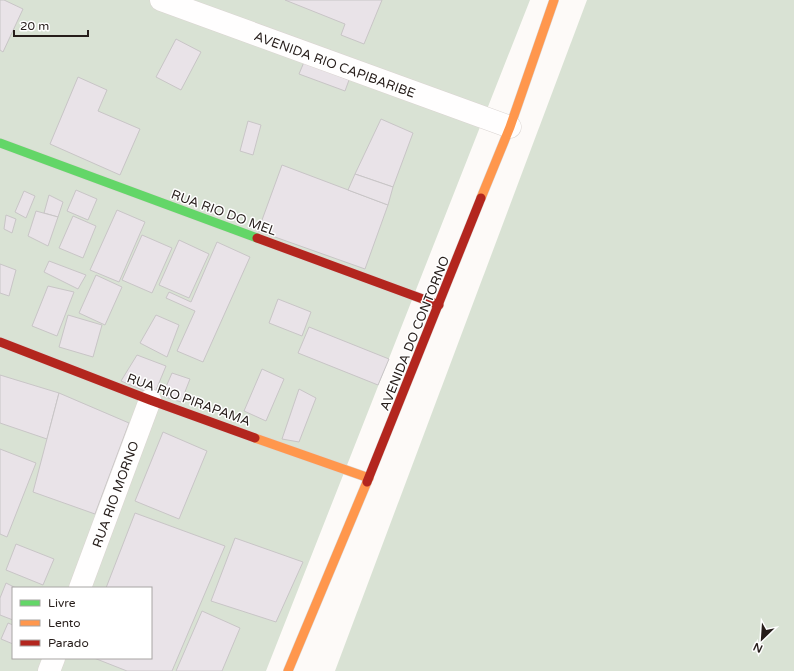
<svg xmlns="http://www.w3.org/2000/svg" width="794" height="671" viewBox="0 0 794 671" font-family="'Varela Round',sans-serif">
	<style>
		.green { fill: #d9e2d4; fill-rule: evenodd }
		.building { fill: #e9e3e8; stroke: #c8c5c6 }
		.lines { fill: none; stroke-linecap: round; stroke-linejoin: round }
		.street-casing { stroke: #dbd5d2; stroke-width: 23 }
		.fast-casing { stroke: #dbd5d2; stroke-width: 10 }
		.slow-casing { stroke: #dbd5d2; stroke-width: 10 }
		.jam-casing { stroke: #dbd5d2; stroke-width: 10 }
		.street { stroke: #fffefe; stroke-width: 22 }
		.fast { stroke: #63d668; stroke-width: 9 }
		.slow { stroke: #ff974d; stroke-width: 9 }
		.jam { stroke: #b3261e; stroke-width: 9 }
		.labels { text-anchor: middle; stroke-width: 3; stroke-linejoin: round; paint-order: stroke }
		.street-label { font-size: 13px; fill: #261d1a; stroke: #fff }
	</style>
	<rect width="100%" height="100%" fill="#fdfaf8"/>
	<g class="green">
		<path d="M 0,0 L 530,0 L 266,671 L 0,671 ZM 13,588 L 151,588 L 151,658 L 13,658 Z"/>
		<polygon points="587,0 794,0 794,671 335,671"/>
	</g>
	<g class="building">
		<polygon points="0,0 4,0 23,9 3,52 0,50"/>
		<polygon points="285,0 382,0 364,44 341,35 345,24"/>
		<polygon points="176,39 201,52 181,90 156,77"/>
		<polygon points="304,62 349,80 345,91 299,74"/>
		<polygon points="78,77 107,90 98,111 140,129 120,175 50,144"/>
		<polygon points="381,119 413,133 393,187 355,174"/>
		<polygon points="248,121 261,125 253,155 240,151"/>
		<polygon points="282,165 388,205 365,269 258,231"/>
		<polygon points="355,174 393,187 388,205 348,190"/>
		<polygon points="76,190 97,199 88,220 67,211"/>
		<polygon points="24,191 35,196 26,218 15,212"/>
		<polygon points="49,195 63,202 58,217 44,213"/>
		<polygon points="117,210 145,222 119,282 90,270"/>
		<polygon points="36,211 58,217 48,246 28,236"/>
		<polygon points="6,215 16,219 12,233 4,229"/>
		<polygon points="73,216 96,226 83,258 59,248"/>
		<polygon points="142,235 172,248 152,293 122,280"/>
		<polygon points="179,240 209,254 189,298 159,285"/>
		<polygon points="217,242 250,257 203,362 177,351 195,311 166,298 169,292 191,302"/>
		<polygon points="49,261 86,275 78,289 44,272"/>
		<polygon points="0,264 16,270 9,296 0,293"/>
		<polygon points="96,275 122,287 105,325 79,313"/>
		<polygon points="48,286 74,292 57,336 32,326"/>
		<polygon points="278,299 311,312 302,336 269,323"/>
		<polygon points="68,315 102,325 93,357 59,347"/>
		<polygon points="156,315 179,325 167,357 140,343"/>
		<polygon points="309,327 389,359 378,385 298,353"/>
		<polygon points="137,355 166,366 154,395 121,381"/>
		<polygon points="262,369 284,379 266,421 244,411"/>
		<polygon points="172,373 190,379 181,402 162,396"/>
		<polygon points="0,375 59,393 47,439 0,423"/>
		<polygon points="299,389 316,398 299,442 282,439"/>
		<polygon points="59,393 129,423 95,514 33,492"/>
		<polygon points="163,432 207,451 179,519 135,501"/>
		<polygon points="0,449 36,463 7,537 0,534"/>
		<polygon points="135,513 225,546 172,671 127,671 94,658 151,658 151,588 106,588"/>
		<polygon points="235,538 303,562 276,622 211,601"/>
		<polygon points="16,544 54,559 43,585 6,570"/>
		<polygon points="6,583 16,588 13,588 13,620 0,615 0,598"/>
		<polygon points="202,611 240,628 222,671 176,671"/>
		<polygon points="8,623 13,625 13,644 1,639"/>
	</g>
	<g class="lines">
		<g class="street-casing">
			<g id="street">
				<polyline points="161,0 510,127"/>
				<polyline points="80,588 150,400"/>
				<polyline points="49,671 54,658"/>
			</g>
		</g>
		<g class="fast-casing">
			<polyline id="fast" points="0,143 257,238"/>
		</g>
		<g class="slow-casing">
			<g id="slow">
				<polyline points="481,198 510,127 554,0"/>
				<polyline points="255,438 369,478"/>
				<polyline points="288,671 367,482"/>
			</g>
		</g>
		<g class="jam-casing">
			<g id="jam">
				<polyline points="257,238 439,305"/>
				<polyline points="0,342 150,400 255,438"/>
				<polyline points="367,482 481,198"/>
			</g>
		</g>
		<use href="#street" class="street"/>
		<use href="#fast" class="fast"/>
		<use href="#slow" class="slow"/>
		<use href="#jam" class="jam"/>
	</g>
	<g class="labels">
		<g class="street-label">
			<text transform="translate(335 64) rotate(20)" y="5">AVENIDA RIO CAPIBARIBE</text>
			<text transform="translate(224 212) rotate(20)" y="5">RUA RIO DO MEL</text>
			<text transform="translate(414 333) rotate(-68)" y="5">AVENIDA DO CONTORNO</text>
			<text transform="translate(189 399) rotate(20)" y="5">RUA RIO PIRAPAMA</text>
			<text transform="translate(115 494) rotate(-70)" y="5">RUA RIO MORNO</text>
		</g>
	</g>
	<rect x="12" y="587" width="140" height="72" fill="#ffffff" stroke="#a8a5a3"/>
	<rect x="20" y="600" width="20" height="6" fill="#63d668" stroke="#a8a5a3"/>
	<text x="48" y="607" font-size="12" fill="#261d1a">Livre</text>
	<rect x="20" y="620" width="20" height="6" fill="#ff974d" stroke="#a8a5a3"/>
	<text x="48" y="627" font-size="12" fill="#261d1a">Lento</text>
	<rect x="20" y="640" width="20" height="6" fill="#b3261e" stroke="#a8a5a3"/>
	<text x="48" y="647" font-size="12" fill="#261d1a">Parado</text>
	<g transform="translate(762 639) rotate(205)" stroke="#ffffff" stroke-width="3" paint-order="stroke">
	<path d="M0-3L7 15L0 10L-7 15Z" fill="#261d1a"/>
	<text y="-6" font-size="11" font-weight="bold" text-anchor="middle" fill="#261d1a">N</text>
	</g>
	<path d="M14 30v6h74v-6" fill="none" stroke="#261d1a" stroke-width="2"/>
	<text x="20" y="30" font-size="12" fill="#261d1a" stroke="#ffffff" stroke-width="3" paint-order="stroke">20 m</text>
</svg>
